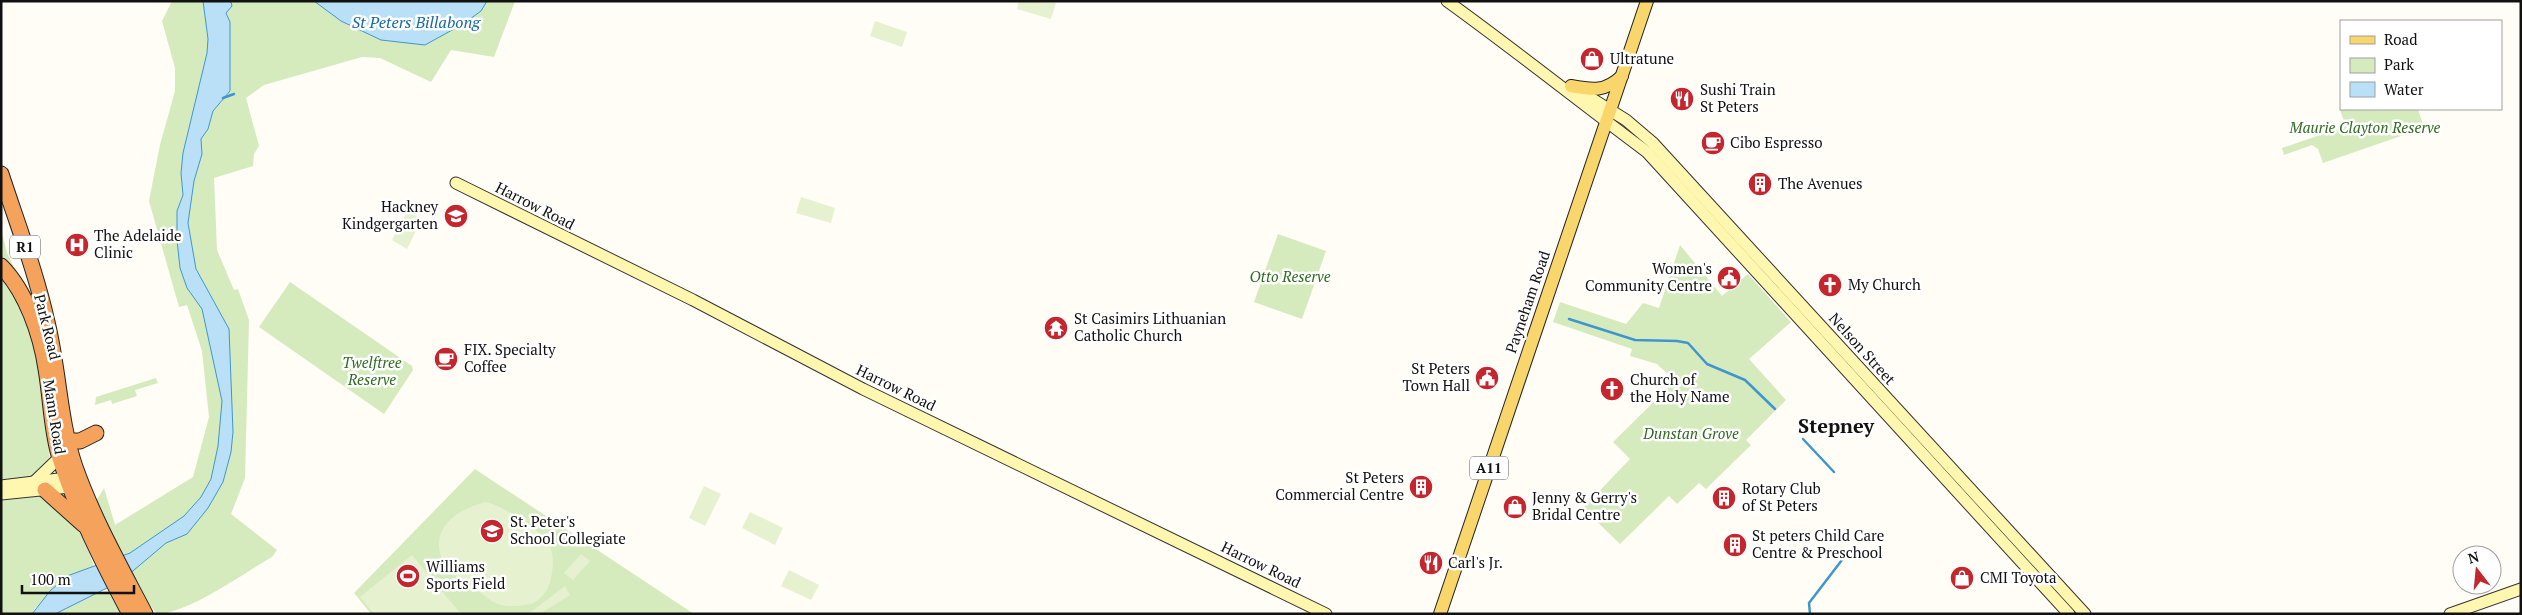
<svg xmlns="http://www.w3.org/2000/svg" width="2522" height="615" viewBox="0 0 2522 615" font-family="'PT Serif',serif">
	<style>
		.green { fill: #d5ebbd }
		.pitch { fill: #e6f2cf }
		.water { fill: #b9e0f7; stroke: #3f96cf }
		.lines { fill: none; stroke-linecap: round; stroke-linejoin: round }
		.stream { stroke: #3f96cf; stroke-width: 2.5 }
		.secondary-casing { stroke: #333; stroke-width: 13 }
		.primary-casing { stroke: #222; stroke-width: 14 }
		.highway-casing { stroke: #222; stroke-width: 17 }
		.secondary { stroke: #fff6b0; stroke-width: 11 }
		.primary { stroke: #f9d66b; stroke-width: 12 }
		.highway { stroke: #f5a25d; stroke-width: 15 }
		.labels { text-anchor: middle; stroke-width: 5; stroke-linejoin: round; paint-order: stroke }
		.shield { fill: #fff; stroke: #585858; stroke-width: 1 }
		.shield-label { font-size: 14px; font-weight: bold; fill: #111 }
		.poi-label { font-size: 15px; fill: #111; stroke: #fff; text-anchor: start }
		.park-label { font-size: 15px; font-style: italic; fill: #2f6b1f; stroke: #fff }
		.street-label { font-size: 15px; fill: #111; stroke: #fff }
		.water-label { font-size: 16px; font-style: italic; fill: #1768a6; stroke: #fff }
		.district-label { font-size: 20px; font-weight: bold; fill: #111; stroke: #fff }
	</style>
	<rect width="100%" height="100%" fill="#fffdf5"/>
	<g class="green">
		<path d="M 172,1 L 203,1 L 208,39 L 207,53 L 183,153 L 181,173 L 183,196 L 177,211 L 177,240 L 180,268 L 211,297 L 196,269 L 188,223 L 194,181 L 202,154 L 201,139 L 208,129 L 213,111 L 230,91 L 230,22 L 226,12 L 231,2 L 228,1 L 515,1 L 494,57 L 451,50 L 431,82 L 380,58 L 362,57 L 264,85 L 246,98 L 259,146 L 254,154 L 253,166 L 214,178 L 217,250 L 234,290 L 238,289 L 249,320 L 245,478 L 231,514 L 277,550 L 272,557 C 244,573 187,614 157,614 L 145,599 L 94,500 L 98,498 L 104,488 L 115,525 L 193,477 L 209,417 L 202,351 L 187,305 L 179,307 L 149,201 L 160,145 L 175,91 L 175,68 L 162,21 Z"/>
		<polygon points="2345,109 2418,109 2424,128 2323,163 2318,149 2312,145 2284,155 2282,148 2346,126 2340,110"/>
		<polygon points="1,229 7,253 24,289 1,262"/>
		<polygon points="1278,234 1326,251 1302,319 1254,302"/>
		<polygon points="1680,245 1722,296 1748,274 1791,322 1749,359 1786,400 1746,440 1751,445 1706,489 1699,483 1677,504 1669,496 1620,544 1583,508 1630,459 1613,442 1675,381 1657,364 1630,356 1632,349 1553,322 1560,302 1626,324 1643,303 1659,308"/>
		<polygon points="1,272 20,300 33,335 42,379 43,414 50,459 35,476 1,481"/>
		<polygon points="290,282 412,366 413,370 384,414 259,327"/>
		<polygon points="156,378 158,383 135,390 137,396 112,404 111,400 95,405 96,397"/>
		<polygon points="475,469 694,614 371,614 354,593"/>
		<path d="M 41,496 C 72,518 82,530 94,566 L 34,609 L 32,614 L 1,614 L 1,500 Z"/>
		<polygon points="109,590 121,614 55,614 85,597"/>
	</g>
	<g class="pitch">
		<polygon points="1019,1 1056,3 1051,19 1017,9"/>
		<polygon points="875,21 907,32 902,47 870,36"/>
		<polygon points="801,197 835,208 831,223 796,213"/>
		<polygon points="407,212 422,219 407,249 392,240"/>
		<polygon points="704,486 721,494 705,526 689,518"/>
		<path d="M 486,502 C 503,506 540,529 549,544 C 555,556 553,570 550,582 C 548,590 540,601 531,604 C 521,606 512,607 501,605 C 492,603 483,594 475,589 C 463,581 447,573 442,559 C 429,527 460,508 486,502 Z"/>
		<polygon points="750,512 783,528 775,545 742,528"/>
		<polygon points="581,554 590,561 573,580 564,573"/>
		<polygon points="412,555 461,614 374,614 360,597"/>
		<polygon points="789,570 819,585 811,600 781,586"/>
		<polygon points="565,586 570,595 540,614 528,614"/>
	</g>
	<g class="water">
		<polygon points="203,1 228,1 231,2 232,6 226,13 230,22 230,91 213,111 208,129 201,139 202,154 194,181 188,223 196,269 229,329 233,432 231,452 223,482 208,508 187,534 166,543 121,581 55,614 32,614 50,591 67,576 130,553 184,516 201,497 211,479 218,446 222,401 202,309 187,288 180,268 177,240 177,211 183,195 181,173 183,153 207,53 208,39"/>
		<polygon points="314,1 487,1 481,11 463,24 425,45 381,40 341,21"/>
	</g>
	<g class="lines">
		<g class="stream">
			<polyline points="223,98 234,94"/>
			<polyline points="1569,319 1635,340 1677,341 1688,343 1707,364 1745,380 1775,409"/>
			<polyline points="1803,439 1834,472"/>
			<polyline points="1810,614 1809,603 1845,556"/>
		</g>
		<g class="secondary-casing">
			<g id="secondary">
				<path d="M 1447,1 C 1515,50 1580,102 1647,152 L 2069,614"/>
				<polyline points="1573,87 1626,120 1653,143 2085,614"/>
				<polyline points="456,183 693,300 863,389 1326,614"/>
				<polyline points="34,482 60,457"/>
				<polyline points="1,486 67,478 72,479"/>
				<polyline points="1,494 70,487 77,484"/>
				<polyline points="2450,614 2521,589"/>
			</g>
		</g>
		<g class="primary-casing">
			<g id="primary">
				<path d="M 1571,86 C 1593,90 1605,92 1622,76"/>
				<polyline points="1440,614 1647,1"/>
			</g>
		</g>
		<g class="highway-casing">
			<g id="highway">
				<path d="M 1,174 C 17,223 36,272 47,322 C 59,371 59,420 75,467 C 93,518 120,566 145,614"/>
				<path d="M 1,266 C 26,291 41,335 46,369 C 51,398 51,426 59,455 C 76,510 103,563 130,614"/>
				<polyline points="67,441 80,441 96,433"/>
				<polyline points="45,490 84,525"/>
			</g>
		</g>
		<use href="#secondary" class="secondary"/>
		<use href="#primary" class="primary"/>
		<use href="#highway" class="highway"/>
	</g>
	<defs>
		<g id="shop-disc" transform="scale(1.25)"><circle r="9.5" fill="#c4262e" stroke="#fff"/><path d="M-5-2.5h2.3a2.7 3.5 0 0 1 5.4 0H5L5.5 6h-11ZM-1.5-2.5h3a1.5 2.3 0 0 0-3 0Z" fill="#fff"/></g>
		<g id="restaurant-disc" transform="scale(1.25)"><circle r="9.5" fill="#c4262e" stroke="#fff"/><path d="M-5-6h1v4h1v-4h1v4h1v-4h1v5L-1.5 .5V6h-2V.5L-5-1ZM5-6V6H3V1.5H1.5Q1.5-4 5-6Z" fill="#fff"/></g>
		<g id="cafe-disc" transform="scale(1.25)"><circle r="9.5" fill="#c4262e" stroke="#fff"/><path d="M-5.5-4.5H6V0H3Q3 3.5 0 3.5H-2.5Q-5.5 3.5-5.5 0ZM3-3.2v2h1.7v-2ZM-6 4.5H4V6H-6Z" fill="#fff"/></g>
		<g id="building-disc" transform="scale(1.25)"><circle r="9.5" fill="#c4262e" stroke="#fff"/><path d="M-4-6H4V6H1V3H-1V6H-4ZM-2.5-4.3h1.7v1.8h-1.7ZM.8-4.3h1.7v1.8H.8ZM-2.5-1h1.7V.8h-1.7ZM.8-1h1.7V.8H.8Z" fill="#fff"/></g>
		<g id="school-disc" transform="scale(1.25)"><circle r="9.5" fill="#c4262e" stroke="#fff"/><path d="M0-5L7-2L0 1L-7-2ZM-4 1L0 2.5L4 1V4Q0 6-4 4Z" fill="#fff"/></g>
		<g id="hospital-disc" transform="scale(1.25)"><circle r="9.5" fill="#c4262e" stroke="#fff"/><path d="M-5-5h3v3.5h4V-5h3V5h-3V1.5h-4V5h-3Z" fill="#fff"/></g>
		<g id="civic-disc" transform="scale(1.25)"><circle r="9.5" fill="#c4262e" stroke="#fff"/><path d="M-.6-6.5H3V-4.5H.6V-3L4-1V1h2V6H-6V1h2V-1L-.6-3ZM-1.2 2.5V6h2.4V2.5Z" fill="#fff"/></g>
		<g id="church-disc" transform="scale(1.25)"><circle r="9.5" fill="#c4262e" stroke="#fff"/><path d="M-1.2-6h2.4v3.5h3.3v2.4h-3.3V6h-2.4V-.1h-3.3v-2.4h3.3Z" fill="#fff"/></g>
		<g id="temple-disc" transform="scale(1.25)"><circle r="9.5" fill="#c4262e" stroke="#fff"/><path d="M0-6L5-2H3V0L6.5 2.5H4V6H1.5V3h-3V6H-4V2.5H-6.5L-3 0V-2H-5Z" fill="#fff"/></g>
		<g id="stadium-disc" transform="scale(1.25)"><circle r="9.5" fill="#c4262e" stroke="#fff"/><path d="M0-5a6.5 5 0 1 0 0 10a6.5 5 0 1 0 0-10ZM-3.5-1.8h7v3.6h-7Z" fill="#fff"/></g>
	</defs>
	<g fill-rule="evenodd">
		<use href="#shop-disc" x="1592" y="59"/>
		<use href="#restaurant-disc" x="1682" y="99"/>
		<use href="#cafe-disc" x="1713" y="143"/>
		<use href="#building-disc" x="1760" y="184"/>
		<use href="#school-disc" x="456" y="216"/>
		<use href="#hospital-disc" x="77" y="245"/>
		<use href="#civic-disc" x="1729" y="278"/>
		<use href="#church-disc" x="1830" y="285"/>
		<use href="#temple-disc" x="1056" y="328"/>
		<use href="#cafe-disc" x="446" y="359"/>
		<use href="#civic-disc" x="1487" y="378"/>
		<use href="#church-disc" x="1612" y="389"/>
		<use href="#building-disc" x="1421" y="487"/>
		<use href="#building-disc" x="1724" y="498"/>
		<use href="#shop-disc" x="1515" y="507"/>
		<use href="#school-disc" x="492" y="531"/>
		<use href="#building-disc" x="1735" y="545"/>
		<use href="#restaurant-disc" x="1431" y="563"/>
		<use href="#stadium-disc" x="408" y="576"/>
		<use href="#shop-disc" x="1962" y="578"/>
	</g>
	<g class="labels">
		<g class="shield">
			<rect x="10" y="235.5" width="30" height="23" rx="4"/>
			<rect x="1470" y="456.5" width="38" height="23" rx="4"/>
		</g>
		<g class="shield-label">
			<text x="25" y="252">R1</text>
			<text x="1489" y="473">A11</text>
		</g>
		<g class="poi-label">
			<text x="1610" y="64">Ultratune</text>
			<text x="1700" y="95">Sushi Train<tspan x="1700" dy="17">St Peters</tspan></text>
			<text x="1730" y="148">Cibo Espresso</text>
			<text x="1778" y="189">The Avenues</text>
			<text x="438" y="212" text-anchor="end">Hackney<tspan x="438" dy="17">Kindgergarten</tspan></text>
			<text x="94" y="241">The Adelaide<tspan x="94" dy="17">Clinic</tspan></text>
			<text x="1712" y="274" text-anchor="end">Women's<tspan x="1712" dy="17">Community Centre</tspan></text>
			<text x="1848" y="290">My Church</text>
			<text x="1074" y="324">St Casimirs Lithuanian<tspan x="1074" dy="17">Catholic Church</tspan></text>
			<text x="464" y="355">FIX. Specialty<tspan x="464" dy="17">Coffee</tspan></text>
			<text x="1470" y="374" text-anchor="end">St Peters<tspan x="1470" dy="17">Town Hall</tspan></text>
			<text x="1630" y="385">Church of<tspan x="1630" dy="17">the Holy Name</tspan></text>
			<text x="1404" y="483" text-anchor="end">St Peters<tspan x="1404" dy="17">Commercial Centre</tspan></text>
			<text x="1742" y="494">Rotary Club<tspan x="1742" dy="17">of St Peters</tspan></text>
			<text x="1532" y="503">Jenny &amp; Gerry's<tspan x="1532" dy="17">Bridal Centre</tspan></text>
			<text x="510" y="527">St. Peter's<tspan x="510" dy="17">School Collegiate</tspan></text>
			<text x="1752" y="541">St peters Child Care<tspan x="1752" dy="17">Centre &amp; Preschool</tspan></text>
			<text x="1448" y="568">Carl's Jr.</text>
			<text x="426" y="572">Williams<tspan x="426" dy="17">Sports Field</tspan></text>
			<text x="1980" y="583">CMI Toyota</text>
		</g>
		<g class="park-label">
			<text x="2365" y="133">Maurie Clayton Reserve</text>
			<text x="1290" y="282">Otto Reserve</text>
			<text x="372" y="368">Twelftree<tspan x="372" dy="17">Reserve</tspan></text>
			<text x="1691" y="439">Dunstan Grove</text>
		</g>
		<g class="street-label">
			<text transform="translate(535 206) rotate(27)" y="5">Harrow Road</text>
			<text transform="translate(1528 302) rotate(-71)" y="5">Payneham Road</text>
			<text transform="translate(47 327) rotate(76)" y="5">Park Road</text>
			<text transform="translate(1862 349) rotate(48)" y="5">Nelson Street</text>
			<text transform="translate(896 388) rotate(26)" y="5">Harrow Road</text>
			<text transform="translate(54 417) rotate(81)" y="5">Mann Road</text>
			<text transform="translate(1261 565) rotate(26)" y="5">Harrow Road</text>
		</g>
		<g class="water-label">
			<text x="416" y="28">St Peters Billabong</text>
		</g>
		<g class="district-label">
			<text x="1836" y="433">Stepney</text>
		</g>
	</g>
	<rect width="2522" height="615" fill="none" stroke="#111111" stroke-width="5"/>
	<rect x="2340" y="20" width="162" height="90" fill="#ffffff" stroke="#a0a0a0"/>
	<rect x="2350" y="36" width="25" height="8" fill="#f9d66b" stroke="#a0a0a0"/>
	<text x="2384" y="45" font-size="15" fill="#111111">Road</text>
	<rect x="2350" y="58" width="25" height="15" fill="#d5ebbd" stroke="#a0a0a0"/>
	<text x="2384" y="70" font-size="15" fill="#111111">Park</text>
	<rect x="2350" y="82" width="25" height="15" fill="#b9e0f7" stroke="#a0a0a0"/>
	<text x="2384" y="95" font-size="15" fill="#111111">Water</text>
	<g transform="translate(2477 570) rotate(344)"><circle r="24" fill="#ffffff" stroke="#a0a0a0"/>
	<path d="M0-4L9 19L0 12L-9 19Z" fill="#c4262e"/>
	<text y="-8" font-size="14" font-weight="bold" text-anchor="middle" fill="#111111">N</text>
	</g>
	<path d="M22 585v8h112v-8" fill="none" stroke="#111111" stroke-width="2.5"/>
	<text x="30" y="585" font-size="15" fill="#111111" stroke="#ffffff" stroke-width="4" paint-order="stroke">100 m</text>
</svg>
